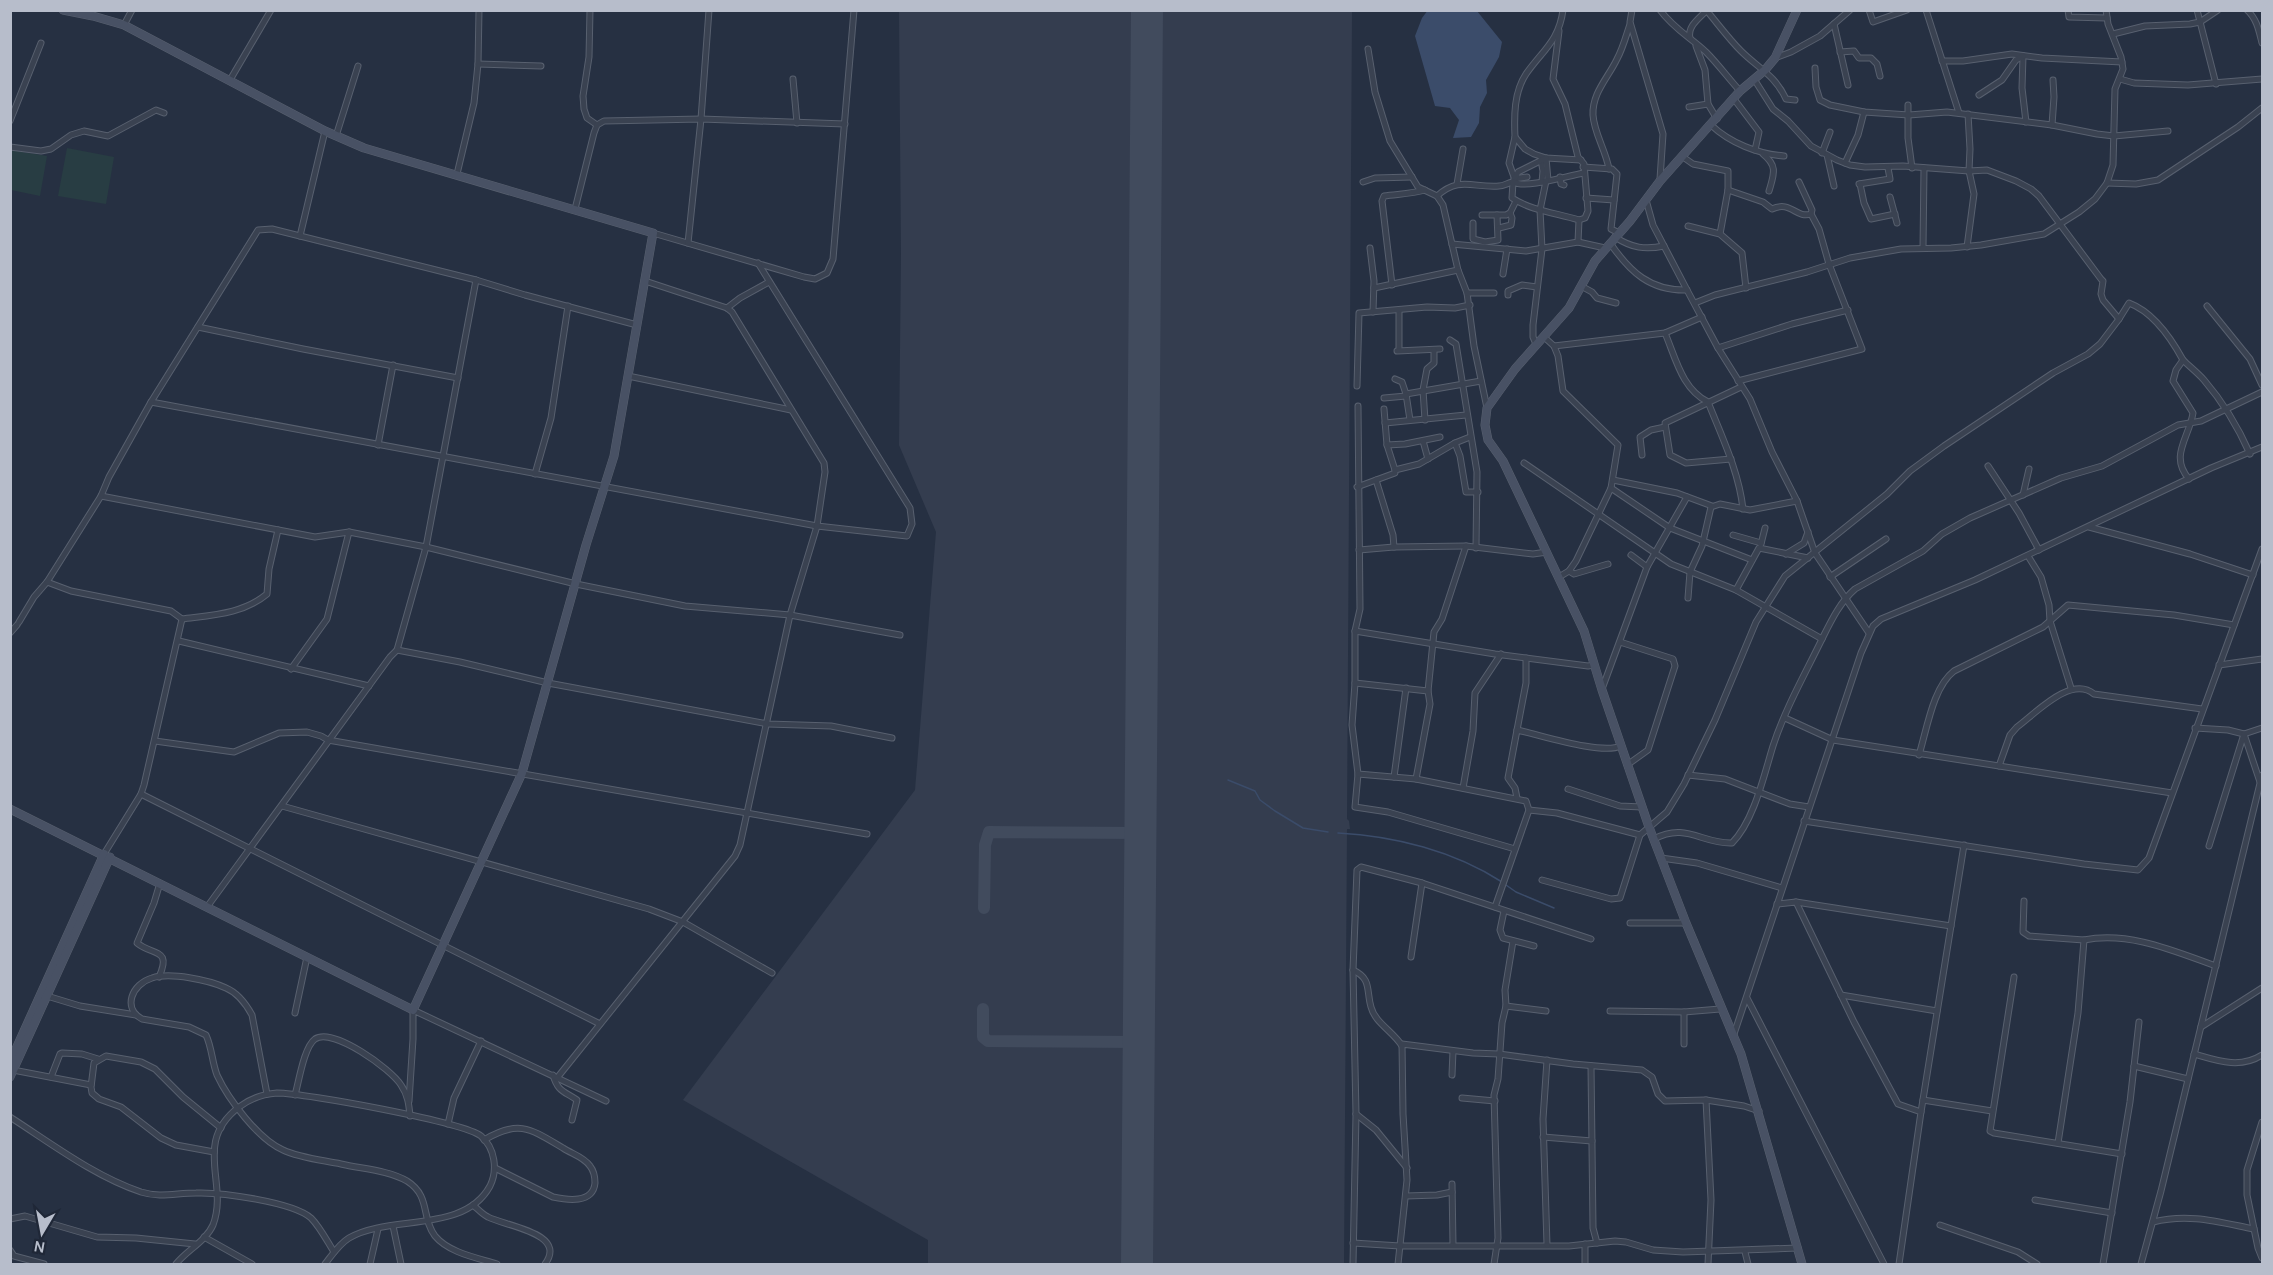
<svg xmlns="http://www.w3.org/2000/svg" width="2273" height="1275" viewBox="0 0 2273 1275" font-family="Karla,sans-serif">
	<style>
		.airport { fill: #343d4f }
		.green { fill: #283d43 }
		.water { fill: #3b4c6a }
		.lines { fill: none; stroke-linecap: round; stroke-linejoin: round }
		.stream { stroke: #3b4c6a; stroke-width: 1.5 }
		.taxiway { stroke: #414b5d; stroke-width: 12 }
		.runway { stroke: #414b5d; stroke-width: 32 }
		.street-casing { stroke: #58606f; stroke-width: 7 }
		.secondary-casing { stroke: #58606f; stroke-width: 9 }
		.street { stroke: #3a4251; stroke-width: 5 }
		.secondary { stroke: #485164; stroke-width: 8 }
	</style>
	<rect width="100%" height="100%" fill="#263042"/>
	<polygon class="airport" points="899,11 1352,11 1347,819 1349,821 1350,829 1347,829 1344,1264 928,1264 928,1240 683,1100 915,790 936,532 899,445 901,254"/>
	<g class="green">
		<polygon points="67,148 114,157 106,204 58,196"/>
		<polygon points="10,150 47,156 40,196 11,190"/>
	</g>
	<polygon class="water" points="1428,10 1477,11 1502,42 1499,57 1486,80 1487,93 1480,107 1479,123 1471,137 1453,138 1459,120 1450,108 1435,106 1415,36 1422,18"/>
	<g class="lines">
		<g class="stream">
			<polyline points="1228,780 1255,791 1260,800 1275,811 1303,828 1328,832"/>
			<path d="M 1338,833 C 1395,836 1454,851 1502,882"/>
			<polyline points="1506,885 1516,892 1554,908"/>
		</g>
		<g class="taxiway">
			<polyline points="984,908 985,845 989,832 1140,833"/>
			<polyline points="983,1009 983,1037 988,1041 1139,1042"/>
		</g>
		<polyline class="runway" points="1137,1264 1147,10"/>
		<g class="street-casing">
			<g id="street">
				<polyline points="590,10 589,57 583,96 584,109 587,118 597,125"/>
				<path d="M 1563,10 C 1559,41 1542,51 1526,74 C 1514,92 1514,116 1515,137 L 1525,149 L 1534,154 L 1546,158 L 1581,160"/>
				<polyline points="1632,10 1630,22 1663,134 1660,179"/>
				<path d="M 1660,10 C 1674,29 1690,37 1706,52 C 1718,64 1729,79 1740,91"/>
				<polyline points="1869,10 1873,22 1907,10"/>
				<polyline points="1926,10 1959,113"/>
				<polyline points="2068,10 2069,17 2107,18"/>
				<polyline points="2197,10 2216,84"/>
				<path d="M 2247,10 C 2257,19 2259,31 2262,43"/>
				<path d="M 1707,11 C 1718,24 1729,39 1741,51 C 1758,68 1775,75 1786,99 L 1795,100"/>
				<polyline points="1834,24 1848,85"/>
				<polyline points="124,25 132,10"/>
				<polyline points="1559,31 1553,79 1565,104 1578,157 1584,164 1588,211 1585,218 1579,220"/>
				<polyline points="2113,34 2145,26 2190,24 2200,22 2218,10"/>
				<path d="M 1690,38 C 1687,26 1700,18 1707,10"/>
				<polyline points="1696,46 1705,70 1708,104 1717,119"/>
				<polyline points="1368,49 1375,92 1390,141 1418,187 1437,196 1443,205 1458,270 1467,293 1474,346 1487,408"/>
				<polyline points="1840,52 1854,51 1859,58 1871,58 1877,64 1880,76"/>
				<polyline points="2023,56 2022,88 2026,122"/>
				<polyline points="1775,58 1791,52 1820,36 1850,10"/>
				<polyline points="1942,61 1963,61 2012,54 2042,58 2122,62"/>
				<polyline points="478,64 541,66"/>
				<polyline points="1815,68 1816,87 1820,100 1830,105 1864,112 1909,115 1947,112 2052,125 2097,134 2114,136 2168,131"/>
				<polyline points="793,79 797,123"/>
				<path d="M 1754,79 L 1773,109 L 1788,121 L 1811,146 L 1837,160 L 1850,165 L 1865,167 L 1903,166 L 1969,171 L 1987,170 L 2016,181 L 2031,189 L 2039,196 L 2101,279 L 2103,281 L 2101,294 L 2103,300 L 2119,319 L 2129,303 C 2153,312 2171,338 2183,360 L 2176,370 L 2173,381 L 2193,413 C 2189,438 2169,456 2189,479"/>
				<polyline points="2120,79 2134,83 2188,85 2262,79"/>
				<polyline points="230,80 271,10"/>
				<polyline points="1979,95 2002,80 2016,60 2023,56"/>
				<polyline points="1734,99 1759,132 1755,150"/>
				<polyline points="1908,105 1908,138 1912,168"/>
				<polyline points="1689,107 1708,104"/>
				<polyline points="10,121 41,43"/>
				<path d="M 1711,125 C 1730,143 1758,154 1784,156"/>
				<polyline points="2052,125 2054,97 2053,80"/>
				<polyline points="336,136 358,66"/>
				<polyline points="10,147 41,151 51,149 71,135 84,131 108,136 156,110 164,113"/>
				<polyline points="1822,153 1830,132"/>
				<path d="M 1763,154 C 1778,166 1774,174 1769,191"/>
				<polyline points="1827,155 1834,186"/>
				<polyline points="1683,157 1693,164 1728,171 1728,190 1720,234"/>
				<polyline points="1541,160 1543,171 1542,182"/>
				<polyline points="1845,163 1858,135 1864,112"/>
				<polyline points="1583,167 1612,169 1617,174 1611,229 1619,233"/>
				<path d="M 1609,169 C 1606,151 1594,133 1593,115 C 1592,93 1608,78 1617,59 C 1623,48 1626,36 1630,24"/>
				<polyline points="457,174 474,103 478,64 479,10"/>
				<polyline points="1514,177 1509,163 1515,137"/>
				<polyline points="1560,177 1561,184 1564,185"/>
				<polyline points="1514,179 1527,177"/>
				<polyline points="1363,182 1375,178 1412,177"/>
				<polyline points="2107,183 2136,184 2158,180 2238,127 2262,108"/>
				<polyline points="1457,184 1463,149"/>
				<polyline points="1859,184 1890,179 1888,168"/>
				<polyline points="1860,184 1864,203 1871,219 1895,214"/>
				<path d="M 1728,190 L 1763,202 L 1772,209 C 1791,200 1796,219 1811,214"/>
				<path d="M 1437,196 C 1459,176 1473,188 1499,186 C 1504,186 1507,183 1513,182 L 1518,172 L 1546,158 L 1548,180"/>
				<polyline points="1890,197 1897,223"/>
				<polyline points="1586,198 1614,200"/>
				<polyline points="1646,200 1653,225 1687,290 1718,348 1750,399 1772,452 1797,501 1815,553 1869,633"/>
				<polyline points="575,209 594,133 597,125 604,121 701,119 845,124"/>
				<polyline points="1482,215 1506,215 1510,213 1516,201"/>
				<polyline points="1473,223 1473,239 1485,242 1498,240 1497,215"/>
				<polyline points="1688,226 1720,234 1742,253 1746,288"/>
				<polyline points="1499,228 1511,225 1512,218 1510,213"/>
				<polyline points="653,233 804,277 815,279 827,273 833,259 854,10"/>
				<polyline points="300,236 325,131"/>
				<path d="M 1615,237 C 1632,248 1645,250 1664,246"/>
				<path d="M 1578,242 L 1579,220 C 1557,213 1532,211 1512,198 L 1513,182 C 1527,189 1566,176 1584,173"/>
				<polyline points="688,243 701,119 709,10"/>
				<path d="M 1610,243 C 1630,272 1650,291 1687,290"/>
				<polyline points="1452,244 1526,251 1578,242 1605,248"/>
				<polyline points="1967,247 1974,194 1969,171 1970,149 1968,114"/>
				<polyline points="1370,248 1374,281 1373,312"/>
				<polyline points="1923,248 1924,168"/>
				<polyline points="1503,274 1507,249"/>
				<path d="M 1392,285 L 1382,201 L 1384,196 C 1397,194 1411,194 1425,190"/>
				<polyline points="1581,286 1592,292 1597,298 1616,303"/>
				<polyline points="1374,288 1458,270"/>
				<polyline points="1467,293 1494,293"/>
				<polyline points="1508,295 1508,291 1522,285 1537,287"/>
				<polyline points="1695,303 1715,295 1807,272 1850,258 1901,249 1951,248 1981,245 2044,234 2079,212 2095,199 2107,183 2113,165 2115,89 2123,69 2121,57 2108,24 2106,10"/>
				<polyline points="2207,306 2250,359 2262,385"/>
				<polyline points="727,308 740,298 769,282"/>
				<polyline points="198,327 303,349 458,378"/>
				<path d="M 1665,333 C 1676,359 1682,389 1708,402 C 1722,437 1739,472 1743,509"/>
				<polyline points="1544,337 1554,346 1558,356 1563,391 1618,445 1611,488 1576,561 1569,571 1559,577"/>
				<polyline points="1450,340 1456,344 1477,472 1476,548"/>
				<polyline points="1536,344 1533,337 1533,325 1542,249 1540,210 1546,181"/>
				<polyline points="1554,346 1665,333 1702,317"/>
				<polyline points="1718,348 1792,324 1848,310"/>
				<polyline points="1399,350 1399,310"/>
				<polyline points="1397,351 1440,349"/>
				<path d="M 2183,360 C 2190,367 2198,373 2204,380 C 2223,402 2238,427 2250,454"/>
				<polyline points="628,376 791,410"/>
				<polyline points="1395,379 1402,382 1406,394 1410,420"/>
				<polyline points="1738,381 1862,349 1829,264 1819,229 1811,214 1812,210 1799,182"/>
				<polyline points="1357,386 1359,313 1427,307 1455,308 1470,305"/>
				<polyline points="1406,394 1481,381"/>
				<polyline points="1384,398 1406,396"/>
				<polyline points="151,402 817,526 907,536 912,524 910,508 758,263"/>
				<polyline points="1358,406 1360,609 1355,631 1355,683 1352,725 1358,774 1355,807 1388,812 1515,849"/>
				<polyline points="1384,409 1387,445 1405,444 1440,437"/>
				<polyline points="1425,420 1423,390 1427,369 1434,363 1434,350"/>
				<polyline points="1385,423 1466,415"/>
				<polyline points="1423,441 1428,459"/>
				<polyline points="1455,443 1460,456 1466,492 1478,492"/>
				<polyline points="378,445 393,365"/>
				<polyline points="1387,445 1395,470"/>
				<polyline points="1642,455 1640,437 1651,430 1665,427"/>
				<polyline points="1731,459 1686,463 1670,455 1665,423 1741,387"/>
				<polyline points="1524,463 1671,564 1736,590 1822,639"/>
				<polyline points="1988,466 2019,513 2039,550"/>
				<polyline points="535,474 551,418 568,306"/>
				<polyline points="1376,480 1393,535 1394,547"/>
				<polyline points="1613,480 1677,493 1712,506"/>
				<polyline points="1357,487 1395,473 1395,470 1419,464 1455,443 1470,437"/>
				<polyline points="1611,488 1670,528 1752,560"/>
				<polyline points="2023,495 2029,469"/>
				<polyline points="101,496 315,537 349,532 426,547 576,584 685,606 790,615 900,635"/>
				<polyline points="2089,527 2190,554 2253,575"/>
				<polyline points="1733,535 1761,543"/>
				<polyline points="1761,544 1765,528"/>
				<polyline points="1359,550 1394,547 1466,546"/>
				<polyline points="1786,554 1804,543 1808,532"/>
				<polyline points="1631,555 1647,567"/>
				<polyline points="2028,556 2041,577 2049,605 2050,621 2071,688"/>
				<polyline points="1569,571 1574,574 1608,564"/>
				<polyline points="1830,577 1886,539"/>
				<polyline points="1736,590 1759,548 1808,558"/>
				<polyline points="1688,598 1690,572 1702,546 1711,507 1720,504 1750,510 1797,501"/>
				<path d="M 182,619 C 212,615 243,614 267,594 L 269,569 L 278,530"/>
				<polyline points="19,622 34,597 47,582"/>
				<polyline points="1355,631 1495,654 1588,666 1594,665"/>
				<polyline points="10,633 17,625"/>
				<polyline points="179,641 369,686"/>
				<polyline points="1620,642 1673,659 1675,666 1648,750 1627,765"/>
				<polyline points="397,650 460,662 548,683 768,724 831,726 892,738"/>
				<polyline points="2219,665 2262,659"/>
				<polyline points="291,669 327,619 349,532"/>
				<polyline points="1355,683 1428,691"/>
				<polyline points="1602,689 1647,567 1687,497"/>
				<polyline points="1785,718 1833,740 2172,793"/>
				<polyline points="2195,728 2228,730 2244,734 2260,782"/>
				<polyline points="1517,730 1526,683 1526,658"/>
				<polyline points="155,741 234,752 279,733 307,732 321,736 328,740 867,834"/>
				<path d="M 1919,755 C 1927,729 1933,687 1954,671 L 2043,627 L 2068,605 L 2174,615 L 2234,625"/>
				<path d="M 1999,766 L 2010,735 L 2017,727 C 2036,713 2071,675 2094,694 L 2202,709"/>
				<polyline points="1358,774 1416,779 1526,801 1529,810 1495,907"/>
				<polyline points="1688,775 1725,779 1790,804 1809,807"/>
				<polyline points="1394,777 1406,688"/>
				<polyline points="1416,779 1430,704 1428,691 1434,632 1442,619 1466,546 1533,554 1547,552"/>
				<polyline points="1463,788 1473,731 1475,693 1501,654"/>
				<polyline points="1568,789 1620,806 1642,807"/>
				<polyline points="141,794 600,1024"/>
				<path d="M 1517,798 L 1515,788 L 1508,778 L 1517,730 C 1541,735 1601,755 1621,746"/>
				<polyline points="282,806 649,909 683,922 772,973"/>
				<polyline points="1529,810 1557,813 1640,835"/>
				<polyline points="1804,821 2084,864 2138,870 2149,858 2262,549"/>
				<path d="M 1654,839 C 1686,822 1702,844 1732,843 C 1754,821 1764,775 1773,746 C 1785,709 1805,674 1822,639 C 1831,621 1840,602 1855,589 L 1923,551 L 1942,534 L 1970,518 L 2061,478 L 2102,466 L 2178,425 L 2201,421 L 2262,392"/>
				<polyline points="2209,846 2244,734 2262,728"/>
				<polyline points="104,854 141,794 144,785 182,619 171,611 71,591 47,582 101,496 109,477 151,402 258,230 272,229 476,280 525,295 637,325"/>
				<polyline points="1661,858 1697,863 1782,888"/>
				<polyline points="1542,880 1611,899 1620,898 1640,835 1667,812 1684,784 1715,720 1756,622 1785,576 1887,494 1910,471 1944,446 2053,373 2088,354 2100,344 2119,319"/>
				<path d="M 2024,901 L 2023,932 L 2029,936 L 2084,940 C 2129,931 2174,951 2216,966"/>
				<polyline points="1796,902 1951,926"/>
				<polyline points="1777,904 1796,902 1854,1022 1898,1104 1921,1112 1899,1264"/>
				<polyline points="207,907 390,657 397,650 426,547 476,280"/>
				<polyline points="1504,911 1500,930 1503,938 1534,946"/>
				<polyline points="1630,923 1686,923"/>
				<polyline points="1411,957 1422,883"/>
				<path d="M 1353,970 C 1372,979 1366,990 1371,1007 C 1375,1023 1394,1032 1402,1046"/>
				<path d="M 159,977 C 172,948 153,956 137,943 L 154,903 L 160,883"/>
				<polyline points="2014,977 1990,1131 1994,1133 2122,1154"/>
				<polyline points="1841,995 1937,1011"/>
				<polyline points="47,996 80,1006 136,1015"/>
				<polyline points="1747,998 1884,1264"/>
				<polyline points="1506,1006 1546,1011"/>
				<polyline points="1610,1011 1684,1012 1720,1009"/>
				<polyline points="1684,1012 1684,1044"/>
				<polyline points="295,1013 307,957"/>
				<polyline points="2201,1027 2262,988"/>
				<polyline points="1734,1034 1861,653 1873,626 1881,619 1975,580 2211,468 2262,447"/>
				<path d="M 2194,1054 C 2218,1061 2240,1069 2262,1055"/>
				<polyline points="1591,1066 1593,1228 1597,1243"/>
				<polyline points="2134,1066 2188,1079"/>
				<polyline points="13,1070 91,1085"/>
				<path d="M 553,1075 C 558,1092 564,1091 577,1100 L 572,1120"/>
				<polyline points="1452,1075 1453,1051"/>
				<polyline points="51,1077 60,1054 62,1053 82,1054 98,1059"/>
				<polyline points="557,1078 735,856 740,845 790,615 817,526 825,472 824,463 732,312 727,308 645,281"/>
				<path d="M 267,1094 L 252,1015 C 246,1004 238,993 226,988 C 209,980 170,972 152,978 C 132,984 122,1008 142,1019 L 189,1027 L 206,1035 C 212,1048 212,1062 217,1075 C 228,1099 259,1140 283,1150 C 300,1158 322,1160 341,1164 C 362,1169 388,1170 407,1181 C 431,1196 421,1218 435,1236 C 449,1253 478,1258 497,1264"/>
				<path d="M 295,1095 C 299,1081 304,1047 315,1039 C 333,1027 391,1069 401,1085 C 408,1095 409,1105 410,1116"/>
				<polyline points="1462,1098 1495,1101"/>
				<polyline points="1706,1100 1711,1200 1708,1264"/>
				<polyline points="1923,1100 1992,1111"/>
				<polyline points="409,1101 413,1039 413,1010 606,1101"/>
				<polyline points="1921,1112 1964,845"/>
				<polyline points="1356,1114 1376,1130 1407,1168"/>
				<path d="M 10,1117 C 52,1144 94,1176 141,1192 C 160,1198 176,1193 196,1193 C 220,1192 293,1202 311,1218 C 320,1227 327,1241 334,1252"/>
				<polyline points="2262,1122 2247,1170 2247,1195 2258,1248 2262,1258"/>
				<polyline points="448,1124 454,1098 481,1041"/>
				<polyline points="1543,1137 1592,1141"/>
				<path d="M 484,1140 C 519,1119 531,1129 563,1148 C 572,1154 584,1157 590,1166 C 594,1171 595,1178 595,1183 C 593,1204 567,1200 553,1197 L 495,1168"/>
				<polyline points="2058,1143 2078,1013 2084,940"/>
				<polyline points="214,1152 176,1145 161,1138 121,1107 99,1099 92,1093 91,1087 94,1063 106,1056 141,1062 155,1069 183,1097 221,1128"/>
				<polyline points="1452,1184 1453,1245"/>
				<polyline points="1406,1196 1437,1195 1452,1192"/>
				<polyline points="2035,1200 2112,1213"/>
				<path d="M 473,1205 C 478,1209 482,1214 488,1217 C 505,1226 568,1233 545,1264"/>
				<polyline points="10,1219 25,1216 97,1237 136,1238 195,1244"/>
				<path d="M 2153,1222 C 2189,1213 2218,1222 2254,1229"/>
				<polyline points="1940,1225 2018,1252 2037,1264"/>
				<polyline points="393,1226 401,1264"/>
				<polyline points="204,1237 252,1264"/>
				<polyline points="1353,1243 1400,1246 1569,1246 1615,1241 1626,1242 1653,1250 1683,1252 1798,1248"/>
				<polyline points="1585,1244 1585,1264"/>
				<polyline points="1547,1245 1543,1119 1547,1060"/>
				<polyline points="10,1250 14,1256 44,1264"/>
				<polyline points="1745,1252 1748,1264"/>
				<path d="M 176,1264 C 186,1251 206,1241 213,1225 C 229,1183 192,1143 239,1107 C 251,1098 263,1094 277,1093 C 305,1093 463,1122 481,1136 C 495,1148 498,1170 490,1186 C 464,1234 390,1214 349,1238 C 339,1244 332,1255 325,1264"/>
				<polyline points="370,1264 378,1229"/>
				<polyline points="1353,1264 1356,1114 1353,970 1357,870 1361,867 1422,883 1591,939"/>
				<polyline points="1398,1264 1407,1180 1403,1114 1402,1044 1473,1053 1499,1054 1573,1064 1642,1070 1652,1077 1658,1094 1665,1101 1706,1100 1744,1106 1759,1111"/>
				<polyline points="1494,1264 1498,1238 1494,1095 1498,1079 1502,1023 1506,1006 1505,990 1513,941"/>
				<polyline points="2103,1264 2130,1102 2139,1022"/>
				<polyline points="2141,1264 2161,1191 2262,775"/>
			</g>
		</g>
		<g class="secondary-casing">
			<g id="secondary">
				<polyline points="1797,10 1775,58 1765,70 1740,91 1660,181 1630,221 1595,261 1569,308 1515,369 1487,408 1485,425 1488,440 1503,461 1584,631 1602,690 1649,827 1686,923 1741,1054 1802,1264"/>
				<polyline points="10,809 413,1010 522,773 586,545 614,456 653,233 364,148 325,131 124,25 93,16 63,10"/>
				<polyline points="10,1062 104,854"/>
				<polyline points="10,1077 110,857"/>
			</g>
		</g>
		<use href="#street" class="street"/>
		<use href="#secondary" class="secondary"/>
	</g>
	<rect width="2273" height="1275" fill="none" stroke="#b7bdcb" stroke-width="24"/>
	<g transform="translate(42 1233) rotate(190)" stroke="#1f2737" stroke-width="4.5" paint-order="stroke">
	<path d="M0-4.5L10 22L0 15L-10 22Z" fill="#b7bdcb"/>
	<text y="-9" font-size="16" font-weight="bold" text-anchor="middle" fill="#b7bdcb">N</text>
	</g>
</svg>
